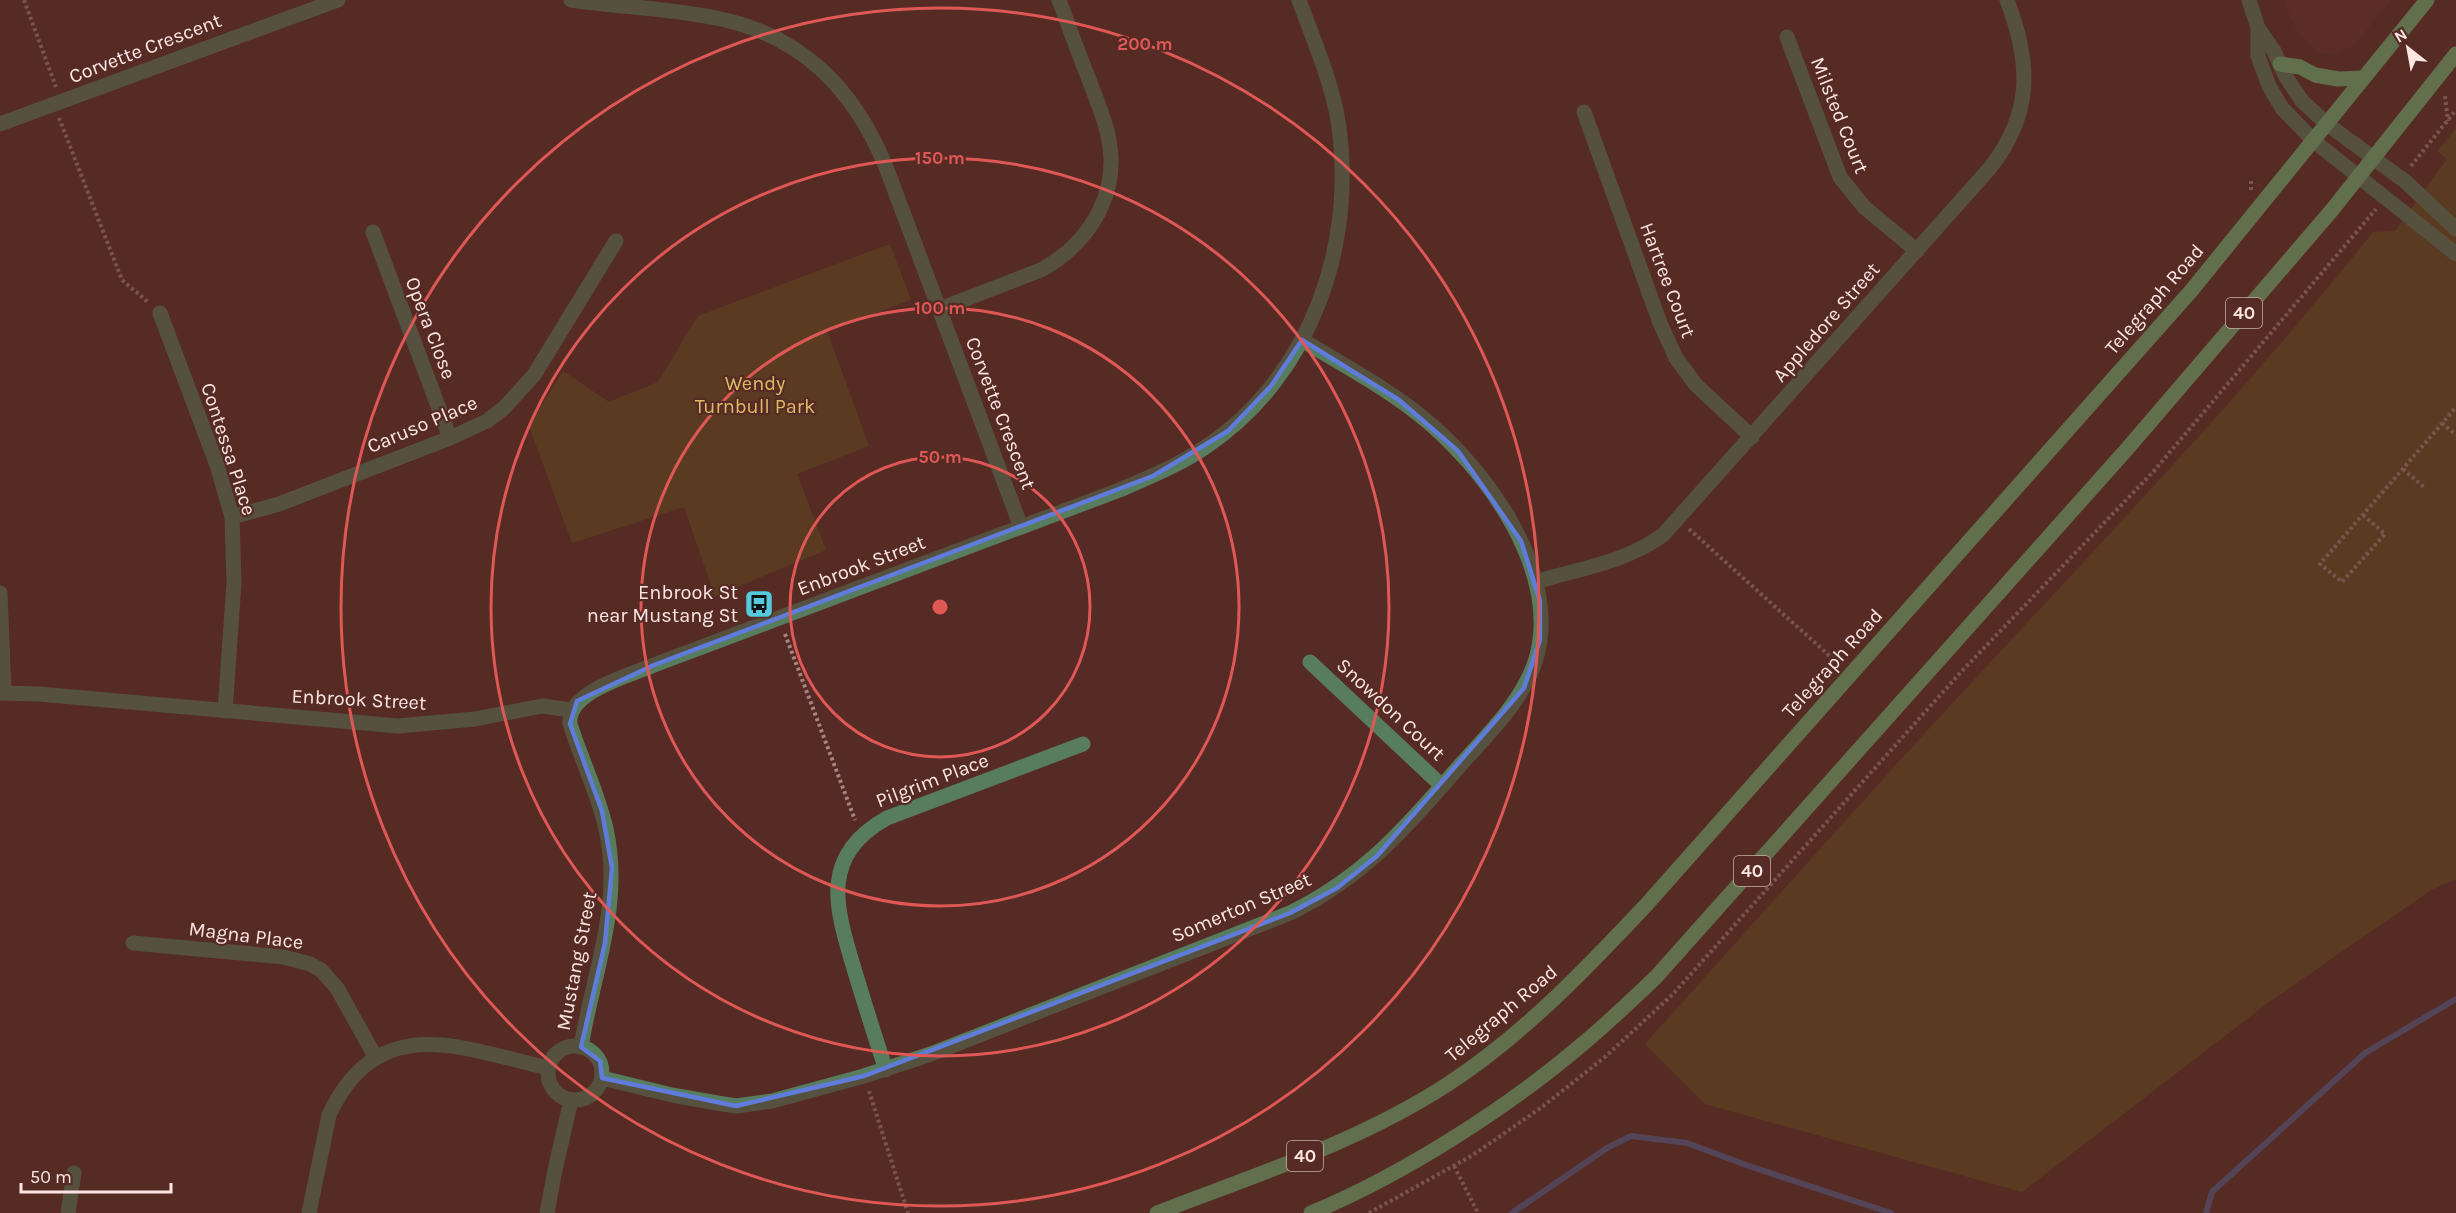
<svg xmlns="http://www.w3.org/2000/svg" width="2456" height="1213" viewBox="0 0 2456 1213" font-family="Karla,sans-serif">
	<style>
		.built { fill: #633029 }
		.park { fill: #614f1e }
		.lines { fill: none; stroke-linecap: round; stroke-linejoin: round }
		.stream { stroke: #516295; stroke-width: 6 }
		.path { stroke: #a68580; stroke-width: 4; stroke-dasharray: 3 3; stroke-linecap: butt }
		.minor { stroke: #587d5e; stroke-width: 15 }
		.major { stroke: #6fc07f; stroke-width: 15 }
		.marked { fill: none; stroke: #607cdb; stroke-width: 4.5; stroke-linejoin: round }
		.ring { fill: none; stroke: #e05856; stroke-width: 3 }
		.labels { text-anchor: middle; stroke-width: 4.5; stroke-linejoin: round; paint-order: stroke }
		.shield { fill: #562b25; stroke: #cbaea9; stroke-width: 1.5 }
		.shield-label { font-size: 18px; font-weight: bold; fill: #fde6e2 }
		.street-label { font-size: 20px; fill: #fde6e2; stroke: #562b25 }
		.park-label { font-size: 20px; fill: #debc65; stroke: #562b25 }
		.poi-label { font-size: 20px; fill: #fde6e2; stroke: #562b25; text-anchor: end }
		.centre { fill: #e05856; stroke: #562b25; stroke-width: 3 }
		.ring-label { font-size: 18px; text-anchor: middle; font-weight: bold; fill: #e05856; stroke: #562b25; stroke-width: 4.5; stroke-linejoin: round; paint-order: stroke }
	</style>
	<rect width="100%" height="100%" fill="#562b25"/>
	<polygon class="built" points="2283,0 2391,0 2355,44 2337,55 2317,52 2297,31"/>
	<g class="park">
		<path d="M 2456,128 L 2456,879 L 2431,890 L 2269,1002 L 2022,1192 L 1705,1104 L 1645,1044 C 1755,922 1864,798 1976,678 C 2111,532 2249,388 2373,232 L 2395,231 L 2447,159 L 2438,151 Z"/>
		<polygon points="890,244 911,300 827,331 869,446 797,474 826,550 715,596 684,507 572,543 529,426 563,371 609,402 658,382 698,316"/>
	</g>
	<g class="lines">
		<g class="stream">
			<polyline points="1512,1213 1607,1148 1631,1136 1687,1143 1746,1165 1891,1213"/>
			<polyline points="2206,1213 2212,1192 2365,1053 2456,999"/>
		</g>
		<g class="path">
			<polyline points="24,0 56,87"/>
			<polyline points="2445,96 2448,121"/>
			<polyline points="59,118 122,280 148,302"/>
			<polyline points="2411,166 2456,110"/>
			<polyline points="2251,181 2251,191"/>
			<polyline points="2442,423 2456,435"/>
			<polyline points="2403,469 2425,488"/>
			<path d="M 2363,515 L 2385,534 L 2342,582 L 2320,564 C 2365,512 2411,460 2456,407"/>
			<polyline points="1689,529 1833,659"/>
			<polyline points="785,634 855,820"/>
			<polyline points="869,1091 908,1213"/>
			<polyline points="1454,1166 1478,1213"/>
			<polyline points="1369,1213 1473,1155 1542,1107 1605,1057 1673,994 1960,673 2153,472 2376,209"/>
		</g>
		<g class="minor">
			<path d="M 571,0 C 619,7 668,8 716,18 C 802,35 854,89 886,167 L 1021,527"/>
			<polyline points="2249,0 2258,28 2258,56 2269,86 2282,108 2314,141 2456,254"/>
			<polyline points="2258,28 2274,51 2286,77 2302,101 2327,124 2406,182 2456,229"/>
			<polyline points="1787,37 1840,177 1864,207 1917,251"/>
			<polyline points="1584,112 1660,323 1676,358 1696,385 1752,437"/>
			<polyline points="0,124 338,0"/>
			<polyline points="373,232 450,438"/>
			<path d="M 940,309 L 1043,269 C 1091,241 1121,192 1108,135 C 1104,117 1096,99 1090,82 C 1079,55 1069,27 1059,0"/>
			<polyline points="160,313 217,465 232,517 234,583 225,711"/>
			<polyline points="232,517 279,504 450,438 487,421 504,408 534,375 616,241"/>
			<path d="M 1536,582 C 1581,568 1624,563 1663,535 L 1990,168 C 2033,113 2031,63 2007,0"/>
			<polyline points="0,593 4,693"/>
			<polyline points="1310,662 1442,786"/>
			<polyline points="0,693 39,694 398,726 475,719 542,706 571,710"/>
			<polyline points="133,943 284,957 310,964 321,970 337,988 376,1058"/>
			<circle cx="575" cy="1073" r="27"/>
			<path d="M 581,1047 C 593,973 623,905 606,829 C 598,793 581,759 570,724 C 566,692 631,675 654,665 L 1122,489 C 1152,476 1181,464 1207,446 C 1312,375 1357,242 1338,121 C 1331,79 1313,39 1299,0"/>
			<path d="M 886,1070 C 875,1037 865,1005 855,972 C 837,911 817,857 887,818 L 1083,744"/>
			<path d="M 602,1078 L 672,1095 L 717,1103 L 736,1106 L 772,1101 L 864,1076 L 931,1054 L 1290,913 C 1362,878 1404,830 1456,770 C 1484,738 1519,706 1534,665 C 1566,575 1484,465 1417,413 C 1381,385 1340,363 1302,340"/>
			<polyline points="68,1213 74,1173"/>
			<path d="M 309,1213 L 329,1115 C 378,1010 461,1048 548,1068"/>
			<polyline points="547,1213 555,1170 571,1100"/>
		</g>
		<g class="major">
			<polyline points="2280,64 2300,67 2315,75 2338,79 2363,78"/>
			<path d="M 1157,1213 C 1255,1175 1359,1142 1448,1084 C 1523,1035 1586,969 1647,904 L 2191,291 L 2427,0"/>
			<path d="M 1311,1213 C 1403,1175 1509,1107 1585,1042 C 1610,1021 1633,999 1656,977 L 2127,449 L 2332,210 L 2456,54"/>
		</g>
	</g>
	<path d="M0 0H2456V1213H0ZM 1302,340 L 1399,400 L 1458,451 L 1521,541 L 1540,601 L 1540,640 L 1524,688 L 1377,856 L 1337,888 L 1290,913 L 864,1076 L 736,1106 L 602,1078 L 600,1061 L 581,1047 L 605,943 L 612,868 L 602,811 L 570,724 L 577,701 L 654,665 L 1153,476 L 1228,431 L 1271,386 Z" fill="#562b25" fill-opacity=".55" fill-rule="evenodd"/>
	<path class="marked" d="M 1302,340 L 1399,400 L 1458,451 L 1521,541 L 1540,601 L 1540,640 L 1524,688 L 1377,856 L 1337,888 L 1290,913 L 864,1076 L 736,1106 L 602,1078 L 600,1061 L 581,1047 L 605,943 L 612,868 L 602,811 L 570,724 L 577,701 L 654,665 L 1153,476 L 1228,431 L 1271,386 Z"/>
	<g class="ring">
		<circle cx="940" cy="607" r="150"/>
		<circle cx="940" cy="607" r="299"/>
		<circle cx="940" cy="607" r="449"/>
		<circle cx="940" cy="607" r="599"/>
	</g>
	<defs>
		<g id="bus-square" transform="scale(1.5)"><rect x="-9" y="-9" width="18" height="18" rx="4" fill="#54cadc" stroke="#562b25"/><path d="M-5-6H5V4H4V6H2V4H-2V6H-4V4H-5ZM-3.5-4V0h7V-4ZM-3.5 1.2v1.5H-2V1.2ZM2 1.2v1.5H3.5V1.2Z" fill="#111"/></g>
	</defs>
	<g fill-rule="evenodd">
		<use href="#bus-square" x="759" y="604"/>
	</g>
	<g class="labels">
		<g class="shield">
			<rect x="2226" y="298" width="36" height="30" rx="4.5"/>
			<rect x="1734" y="856" width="36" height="30" rx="4.5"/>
			<rect x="1287" y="1141" width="36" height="30" rx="4.5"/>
		</g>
		<g class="shield-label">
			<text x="2244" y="319">40</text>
			<text x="1752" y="877">40</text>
			<text x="1305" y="1162">40</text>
		</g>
		<g class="street-label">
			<text transform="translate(145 48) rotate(-21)" y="7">Corvette Crescent</text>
			<text transform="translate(1840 115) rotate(68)" y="7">Milsted Court</text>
			<text transform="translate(1668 280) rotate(69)" y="7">Hartree Court</text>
			<text transform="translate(2154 299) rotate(-49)" y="7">Telegraph Road</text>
			<text transform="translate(1826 322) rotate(-49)" y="7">Appledore Street</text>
			<text transform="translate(431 328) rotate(69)" y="7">Opera Close</text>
			<text transform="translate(1001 413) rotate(69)" y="7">Corvette Crescent</text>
			<text transform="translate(422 424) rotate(-23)" y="7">Caruso Place</text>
			<text transform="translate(229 449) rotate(72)" y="7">Contessa Place</text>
			<text transform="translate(861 565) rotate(-21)" y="7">Enbrook Street</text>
			<text transform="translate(1832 663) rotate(-48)" y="7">Telegraph Road</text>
			<text transform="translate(359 699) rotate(3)" y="7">Enbrook Street</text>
			<text transform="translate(1391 709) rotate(43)" y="7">Snowdon Court</text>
			<text transform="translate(932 780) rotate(-21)" y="7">Pilgrim Place</text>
			<text transform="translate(1241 907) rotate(-23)" y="7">Somerton Street</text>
			<text transform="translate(246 935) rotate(7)" y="7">Magna Place</text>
			<text transform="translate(576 961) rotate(-79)" y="7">Mustang Street</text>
			<text transform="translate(1501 1013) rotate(-40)" y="7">Telegraph Road</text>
		</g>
		<g class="park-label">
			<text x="755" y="390">Wendy<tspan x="755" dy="23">Turnbull Park</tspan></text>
		</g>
		<g class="poi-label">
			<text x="738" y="599">Enbrook St<tspan x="738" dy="23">near Mustang St</tspan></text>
		</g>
	</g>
	<circle cx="940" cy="607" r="9" class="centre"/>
	<g class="ring-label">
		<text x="1145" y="50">200 m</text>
		<text x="940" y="164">150 m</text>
		<text x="940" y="314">100 m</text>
		<text x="940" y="463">50 m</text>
	</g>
	<g transform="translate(2408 48) rotate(329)" stroke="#562b25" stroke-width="4.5" paint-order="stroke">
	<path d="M0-4.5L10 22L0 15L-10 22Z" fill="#fde6e2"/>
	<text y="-9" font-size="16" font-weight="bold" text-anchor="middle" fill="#fde6e2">N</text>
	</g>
	<path d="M21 1183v9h150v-9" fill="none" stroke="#fde6e2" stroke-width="3"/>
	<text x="30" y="1183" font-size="18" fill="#fde6e2" stroke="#562b25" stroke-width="4.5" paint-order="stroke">50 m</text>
</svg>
